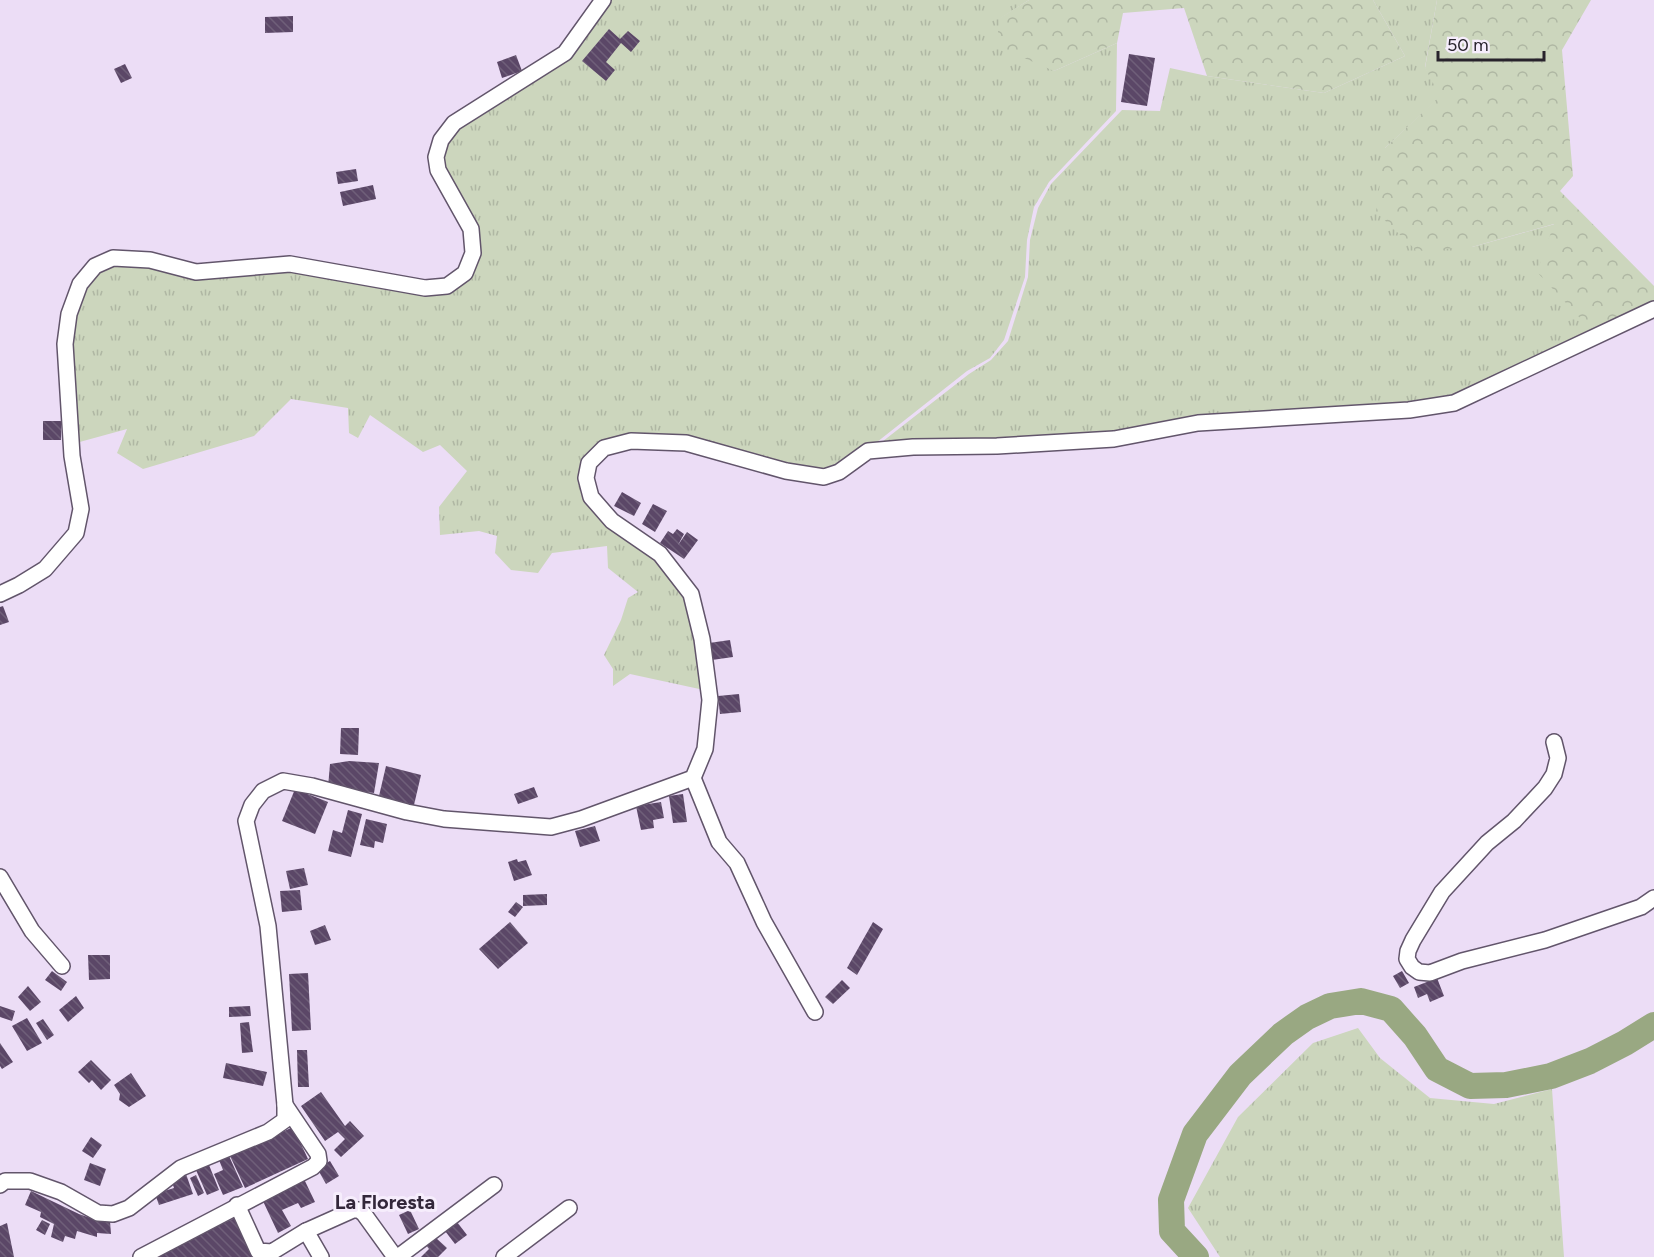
<svg xmlns="http://www.w3.org/2000/svg" width="1654" height="1257" viewBox="0 0 1654 1257" font-family="Figtree,sans-serif">
	<style>
		.grass { fill: url(#grass-tufts) }
		.forest { fill: url(#forest-crowns) }
		.lines { fill: none; stroke-linecap: round; stroke-linejoin: round }
		.river { stroke: #99a882; stroke-width: 26 }
		.building { fill: url(#building-back-hatch) }
		.minor-casing { stroke: #62556b; stroke-width: 18 }
		.minor { stroke: #fff; stroke-width: 15 }
		.labels { text-anchor: middle; stroke-width: 6; stroke-linejoin: round; paint-order: stroke }
		.quarter-label { font-size: 20px; font-weight: bold; fill: #33273a; stroke: #f6edfc }
	</style>
	<defs>
		<pattern id="grass-tufts" width="24" height="20" patternUnits="userSpaceOnUse" patternTransform="scale(1.5)"><rect width="24" height="20" fill="#ccd6bd"/><path d="M3 7l-1-3M5 7V3M7 7l1-3M15 17l-1-3M17 17v-4M19 17l1-3" fill="none" stroke="#afb7a3"/></pattern>
		<pattern id="forest-crowns" width="20" height="18" patternUnits="userSpaceOnUse" patternTransform="scale(1.5)"><rect width="20" height="18" fill="#ccd6bd"/><path d="M2 6a3 3 0 1 1 6 0M12 15a3 3 0 1 1 6 0" fill="none" stroke="#afb7a3"/></pattern>
		<pattern id="building-back-hatch" width="6" height="6" patternUnits="userSpaceOnUse" patternTransform="scale(1.5)"><rect width="6" height="6" fill="#5b4767"/><path d="M-1 5l2 2M0 0l6 6M5-1l2 2" fill="none" stroke="#6f5f79"/></pattern>
	</defs>
	<rect width="100%" height="100%" fill="#ecddf6"/>
	<g class="grass">
		<path d="M 610,0 L 1029,0 L 1001,18 L 1054,71 L 1117,43 L 1116,111 L 1049,182 L 1034,207 L 1027,240 L 1025,277 L 1004,340 L 990,358 L 967,371 L 872,446 L 836,467 L 823,471 L 787,466 L 687,438 L 601,443 L 581,479 L 656,558 L 686,597 L 697,642 L 704,690 L 630,674 L 613,686 L 613,669 L 604,655 L 621,620 L 628,598 L 638,592 L 608,568 L 607,546 L 552,553 L 538,573 L 511,570 L 495,553 L 497,536 L 479,531 L 440,535 L 439,507 L 467,471 L 440,445 L 423,452 L 370,415 L 358,438 L 349,433 L 348,408 L 291,399 L 254,436 L 143,469 L 117,453 L 127,429 L 76,443 C 74,397 58,305 97,272 C 102,268 109,266 114,263 L 289,269 L 425,293 L 478,255 L 443,168 L 442,157 L 446,143 L 457,126 L 556,67 Z"/>
		<polygon points="1373,0 1437,0 1425,67 1441,96 1385,148 1472,247 1555,224 1593,332 1452,397 1405,405 1113,434 878,445 969,374 991,360 1008,341 1028,277 1030,240 1038,208 1051,184 1122,110 1160,111 1170,68 1207,76 1324,93 1405,56"/>
		<polygon points="1358,1028 1380,1058 1430,1098 1494,1104 1552,1089 1564,1257 1220,1257 1188,1208 1238,1117 1313,1043"/>
	</g>
	<g class="forest">
		<polygon points="1029,0 1373,0 1405,56 1324,93 1207,76 1184,8 1123,13 1117,43 1054,71 996,46 1000,18"/>
		<polygon points="1437,0 1591,0 1562,50 1573,176 1560,191 1654,286 1654,303 1593,332 1537,272 1554,224 1472,247 1417,251 1376,212 1385,148 1440,96 1425,68"/>
	</g>
	<g class="lines">
		<polyline class="river" points="1196,1257 1172,1231 1171,1200 1195,1134 1240,1075 1283,1034 1307,1017 1330,1006 1361,1001 1391,1009 1415,1036 1437,1069 1470,1086 1506,1085 1551,1076 1590,1061 1625,1043 1654,1025"/>
	</g>
	<g class="building">
		<polygon points="293,16 293,32 265,33 265,17"/>
		<polygon points="609,29 620,39 628,31 640,41 631,52 621,43 606,62 615,70 606,81 582,61"/>
		<polygon points="1129,54 1155,58 1147,106 1121,102"/>
		<polygon points="516,55 522,71 502,78 497,62"/>
		<polygon points="125,64 132,78 121,83 114,69"/>
		<polygon points="356,169 358,181 338,184 336,172"/>
		<polygon points="373,185 376,199 343,206 340,192"/>
		<rect x="43" y="421" width="18" height="19"/>
		<polygon points="622,492 641,503 634,516 614,506"/>
		<polygon points="653,504 667,511 655,532 642,524"/>
		<polygon points="677,529 684,534 678,545 687,532 698,540 684,559 660,543 668,531 673,534"/>
		<polygon points="3,606 9,622 0,625 0,607"/>
		<polygon points="730,640 733,657 712,660 709,643"/>
		<polygon points="739,694 741,712 720,714 718,696"/>
		<polygon points="341,728 359,728 358,755 340,754"/>
		<polygon points="349,761 379,763 374,793 328,787 330,764"/>
		<polygon points="386,766 421,775 414,805 379,796"/>
		<polygon points="534,787 538,797 518,804 514,794"/>
		<polygon points="295,789 328,802 315,834 282,821"/>
		<polygon points="683,794 687,822 673,823 669,796"/>
		<polygon points="661,802 664,818 653,820 654,828 641,830 636,806"/>
		<polygon points="348,810 362,814 351,857 328,851 333,830 342,833"/>
		<polygon points="366,819 387,824 383,843 375,841 374,848 360,845"/>
		<polygon points="595,826 600,841 580,847 575,831"/>
		<polygon points="517,859 518,862 526,860 532,875 514,881 508,862"/>
		<polygon points="304,868 308,885 290,889 286,871"/>
		<polygon points="300,890 302,910 282,912 280,891"/>
		<polygon points="547,894 547,905 523,906 523,895"/>
		<polygon points="516,902 523,907 515,917 508,912"/>
		<polygon points="510,922 528,943 498,969 479,949"/>
		<polygon points="873,922 883,929 857,975 847,968"/>
		<polygon points="325,925 331,940 315,945 310,931"/>
		<polygon points="88,955 110,955 110,979 89,980"/>
		<polygon points="52,971 67,982 61,991 45,980"/>
		<polygon points="1402,971 1409,983 1400,988 1393,976"/>
		<polygon points="308,973 311,1030 292,1031 289,974"/>
		<polygon points="1437,978 1444,996 1430,1002 1427,994 1418,998 1414,987"/>
		<polygon points="842,980 850,988 833,1004 825,997"/>
		<polygon points="28,986 41,1002 30,1011 18,997"/>
		<polygon points="76,996 84,1008 68,1022 59,1010"/>
		<polygon points="0,1006 15,1011 12,1021 0,1017"/>
		<polygon points="250,1006 251,1016 229,1017 229,1007"/>
		<polygon points="27,1018 42,1043 27,1051 12,1026"/>
		<polygon points="43,1019 54,1035 47,1040 36,1023"/>
		<polygon points="249,1022 253,1052 242,1053 240,1023"/>
		<polygon points="0,1043 13,1062 2,1069 0,1066"/>
		<polygon points="297,1050 307,1050 309,1087 298,1087"/>
		<polygon points="91,1060 111,1080 101,1090 92,1080 89,1083 78,1072"/>
		<polygon points="226,1063 267,1072 263,1086 223,1078"/>
		<polygon points="131,1073 146,1096 129,1107 119,1100 120,1094 114,1085"/>
		<polygon points="321,1092 345,1126 350,1121 364,1136 341,1157 334,1150 345,1139 338,1132 325,1141 301,1106"/>
		<polygon points="293,1127 308,1159 245,1188 230,1156"/>
		<polygon points="91,1137 102,1145 93,1158 82,1151"/>
		<polygon points="229,1156 243,1187 223,1195 214,1174 223,1170 219,1160"/>
		<polygon points="330,1161 339,1176 326,1184 317,1168"/>
		<polygon points="90,1163 106,1169 100,1186 84,1180"/>
		<polygon points="209,1165 219,1190 207,1195 196,1170"/>
		<polygon points="186,1174 193,1194 159,1205 155,1194 174,1188 171,1179"/>
		<polygon points="196,1175 204,1193 198,1196 190,1178"/>
		<polygon points="304,1179 315,1202 301,1208 298,1203 282,1210 291,1226 278,1233 262,1199"/>
		<polygon points="31,1191 79,1214 96,1220 110,1221 111,1234 97,1233 97,1237 77,1231 75,1239 65,1236 63,1242 51,1237 54,1224 40,1217 41,1212 25,1205"/>
		<polygon points="410,1210 419,1229 408,1234 399,1215"/>
		<polygon points="235,1218 252,1257 156,1257 155,1254"/>
		<polygon points="454,1218 467,1235 455,1244 442,1227"/>
		<polygon points="42,1220 50,1224 45,1235 36,1230"/>
		<polygon points="7,1223 14,1257 0,1257 0,1226"/>
		<polygon points="435,1237 447,1248 438,1257 421,1257 429,1249 426,1245"/>
	</g>
	<g class="lines">
		<g class="minor-casing">
			<g id="minor">
				<polyline points="0,594 19,585 45,569 76,533 81,509 72,456 65,344 69,314 80,284 95,266 113,258 150,260 196,272 290,264 425,288 447,286 465,273 473,253 471,229 438,170 436,157 441,140 454,123 565,53 603,0"/>
				<polyline points="1554,742 1558,758 1554,774 1545,788 1514,821 1487,843 1442,892 1413,940 1408,951 1407,959 1412,967 1419,972 1430,973 1462,961 1545,940 1641,907 1654,898"/>
				<polyline points="693,778 719,842 737,863 764,922 815,1012"/>
				<polyline points="0,877 32,931 62,966"/>
				<polyline points="0,1185 5,1181 30,1181 61,1192 98,1213 113,1214 129,1208 181,1168 268,1132 285,1120 285,1105 268,926 246,821 252,805 263,791 283,781 312,786 407,812 444,819 551,827 581,819 693,778 705,749 710,700 702,639 691,594 660,554 612,521 591,497 586,478 589,463 604,448 631,441 686,443 786,471 824,477 839,472 868,451 913,447 997,446 1114,439 1198,423 1409,410 1454,403 1654,309"/>
				<polyline points="237,1205 258,1251 272,1252 306,1231 353,1210 359,1210 364,1214 395,1257"/>
				<polyline points="306,1231 321,1257"/>
				<polyline points="141,1257 313,1167 319,1161 318,1154 285,1105"/>
				<polyline points="398,1257 494,1185"/>
				<polyline points="504,1257 569,1208"/>
			</g>
		</g>
		<use href="#minor" class="minor"/>
	</g>
	<g class="labels">
		<g class="quarter-label">
			<text x="385" y="1209">La Floresta</text>
		</g>
	</g>
	<path d="M1438 51v9h106v-9" fill="none" stroke="#28232c" stroke-width="3"/>
	<text x="1447" y="51" font-size="18" fill="#28232c" stroke="#f6edfc" stroke-width="4.5" paint-order="stroke">50 m</text>
</svg>
